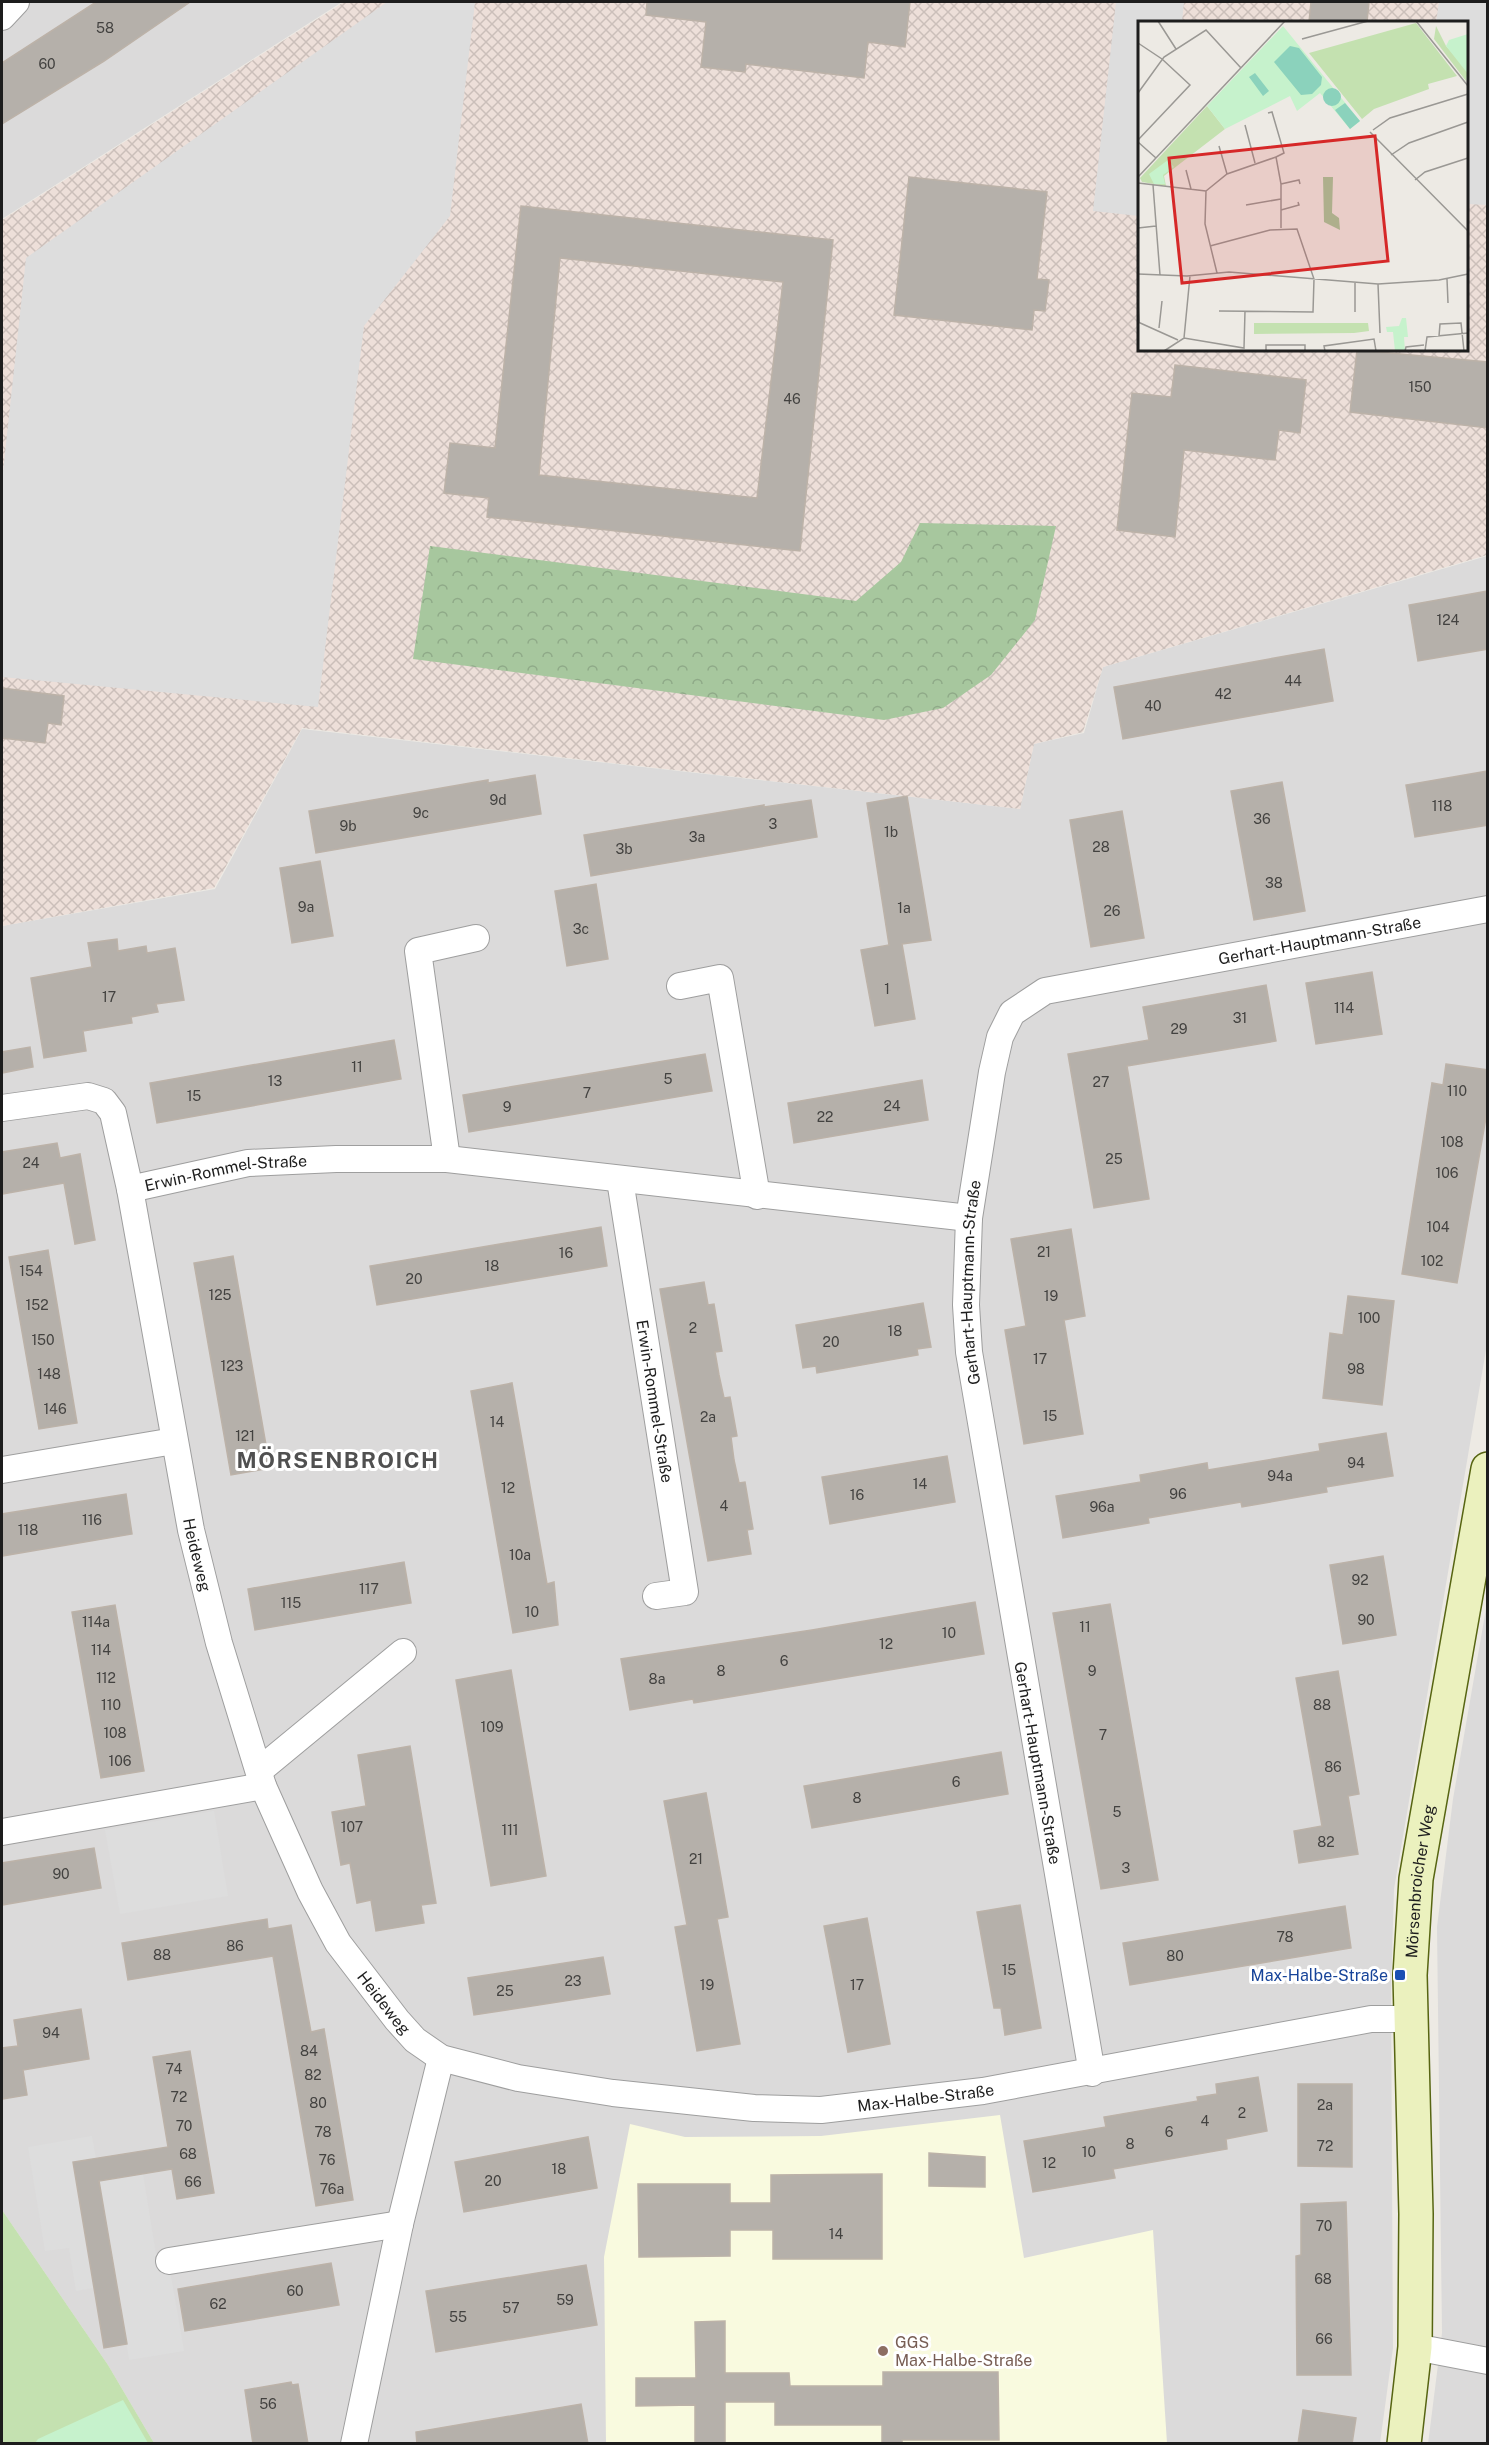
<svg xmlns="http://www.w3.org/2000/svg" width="1489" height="2445" viewBox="0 0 1489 2445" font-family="'Public Sans',sans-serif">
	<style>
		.residential { fill: #dbdada }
		.education { fill: #f9fadf }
		.military { fill: url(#military-cross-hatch); fill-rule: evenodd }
		.grass { fill: #c4e1b0 }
		.forest { fill: url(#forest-crowns) }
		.park { fill: #c6f2cc }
		.parking { fill: #ddd }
		.building { fill: #b5b0aa; stroke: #bcb2a8; stroke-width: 1.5; fill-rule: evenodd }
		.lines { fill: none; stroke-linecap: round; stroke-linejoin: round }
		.street-casing { stroke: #9e9e9e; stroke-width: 28 }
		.secondary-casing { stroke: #576512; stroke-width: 36 }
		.street { stroke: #fff; stroke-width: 26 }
		.secondary { stroke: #ebf1be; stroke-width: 33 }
		.transit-dot { fill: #1a4fb4; stroke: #fff; stroke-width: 2 }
		.education-dot { fill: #8d6e63; stroke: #fff; stroke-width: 2 }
		.labels { text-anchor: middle; stroke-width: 6; stroke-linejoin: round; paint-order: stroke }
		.number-label { font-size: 14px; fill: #434240 }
		.street-label { font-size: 16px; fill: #1d1d1d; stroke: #fff }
		.transit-label { font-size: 16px; fill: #164399; stroke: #fff; text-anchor: end }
		.education-label { font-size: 16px; fill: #785e54; stroke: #fff; text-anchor: start }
		.district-label { font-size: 22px; font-weight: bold; letter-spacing: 1.5px; fill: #505050; stroke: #fff }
		.inset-road { fill: none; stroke: #9a9894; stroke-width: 1.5 }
		.view { fill: #d62828; fill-opacity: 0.15; stroke: #d62828; stroke-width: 3 }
		.inset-edge { fill: none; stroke: #1d1d1d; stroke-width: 3 }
	</style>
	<defs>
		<pattern id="military-cross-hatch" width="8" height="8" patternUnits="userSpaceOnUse" patternTransform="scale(1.5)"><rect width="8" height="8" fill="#eddfd9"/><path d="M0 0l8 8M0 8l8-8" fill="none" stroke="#cbbfba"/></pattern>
		<pattern id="forest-crowns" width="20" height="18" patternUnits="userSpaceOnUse" patternTransform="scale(1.5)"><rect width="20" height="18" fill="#a7c79e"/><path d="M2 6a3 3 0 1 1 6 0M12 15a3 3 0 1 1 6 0" fill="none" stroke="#8faa88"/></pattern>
	</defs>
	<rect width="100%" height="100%" fill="#edeae4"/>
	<g class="residential">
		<polygon points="2,2 342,2 2,219"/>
		<polygon points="1487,556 1487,1344 1394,1889 1391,1990 1393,2348 1380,2443 154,2443 108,2365 2,2210 2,926 215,889 302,729 1020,809 1034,744 1084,733 1103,667"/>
		<polygon points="1487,1603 1487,2443 1428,2444 1442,2333 1437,1927 1453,1799"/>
	</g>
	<polygon class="education" points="1000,2115 1024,2258 1153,2230 1167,2443 606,2444 604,2257 630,2124 685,2137 821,2136"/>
	<path class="military" d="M 344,2 L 1487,2 L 1487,555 L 1103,667 L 1083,732 L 1034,744 L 1020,809 L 302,728 L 214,888 L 2,926 L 2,220 ZM 1140,22 L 1466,22 L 1466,350 L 1140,350 Z"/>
	<polygon class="grass" points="2,2210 108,2365 154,2443 2,2443"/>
	<polygon class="forest" points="920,523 1056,526 1035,620 991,675 943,708 884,720 413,659 430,546 856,601 901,562"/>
	<polygon class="park" points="123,2400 148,2443 35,2443 38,2439"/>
	<g class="parking">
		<polygon points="387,2 475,2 450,216 364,326 318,707 2,677 2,481 26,258"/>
		<polygon points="1116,2 1184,2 1182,22 1140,22 1139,216 1093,211"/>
		<polygon points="1439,2 1487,2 1487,205 1467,204 1466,22 1436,22"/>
		<polygon points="214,1811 228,1896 120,1914 105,1830"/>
		<polygon points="92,2136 96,2159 73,2163 80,2197 111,2252 99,2181 143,2174 156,2254 167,2252 184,2351 129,2360 116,2284 76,2291 69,2248 45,2251 28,2147"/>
	</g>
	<g class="building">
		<polygon points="96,2 190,2 104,61 2,124 2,63"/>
		<polygon points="647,2 910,2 905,47 868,42 864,78 746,64 745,72 701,67 706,22 646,15"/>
		<polygon points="1311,2 1369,2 1367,22 1309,22"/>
		<polygon points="909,177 1047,192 1037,279 1049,280 1045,311 1034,310 1032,330 894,315"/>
		<path d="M 521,206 L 833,240 L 800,551 L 487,517 L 489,498 L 444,493 L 450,443 L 495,448 ZM 560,258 L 783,282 L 757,498 L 539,475 Z"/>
		<polygon points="1357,350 1488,362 1488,428 1350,412"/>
		<polygon points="1175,365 1306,380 1300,433 1279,430 1275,460 1184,450 1175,537 1117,530 1132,393 1171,397"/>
		<polygon points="1488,591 1488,649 1418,661 1409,605"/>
		<polygon points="1324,649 1333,701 1123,739 1114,687"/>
		<polygon points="2,688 64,696 61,725 48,723 45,743 2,738"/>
		<polygon points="1488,771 1488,825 1415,837 1406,785"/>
		<polygon points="535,775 541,814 316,853 309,811 488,780 488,783"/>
		<polygon points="1282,782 1305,911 1254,920 1231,791"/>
		<polygon points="907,796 931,940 902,944 915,1019 875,1026 861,950 889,945 867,803"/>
		<polygon points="811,800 817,837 591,876 584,835 764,805 764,807"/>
		<polygon points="1122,811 1144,938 1091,947 1070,820"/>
		<polygon points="320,861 333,936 292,943 280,868"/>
		<polygon points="596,884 608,959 567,966 555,891"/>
		<polygon points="117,939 118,951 146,946 147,953 175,948 184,1000 156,1004 158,1012 131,1017 132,1023 83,1031 86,1051 44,1058 31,978 92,967 88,943"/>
		<polygon points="1372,972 1382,1034 1316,1044 1306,983"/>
		<polygon points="1266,985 1276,1041 1127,1066 1149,1199 1094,1208 1068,1054 1149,1040 1143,1007"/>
		<polygon points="394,1040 401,1079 157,1123 150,1083"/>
		<polygon points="30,1047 33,1067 2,1073 2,1052"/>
		<polygon points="705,1054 712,1091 469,1132 463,1095"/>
		<polygon points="1446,1064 1488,1070 1488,1106 1457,1283 1402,1274 1432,1083 1443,1085"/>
		<polygon points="922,1080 928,1120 794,1143 788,1103"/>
		<polygon points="57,1143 60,1158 80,1154 95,1240 75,1244 64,1183 2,1194 2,1152"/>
		<polygon points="601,1227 607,1266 377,1305 370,1266"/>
		<polygon points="1071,1229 1085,1316 1064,1320 1083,1434 1024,1444 1005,1330 1026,1326 1011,1239"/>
		<polygon points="48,1250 77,1423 39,1429 9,1257"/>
		<polygon points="233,1256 270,1468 231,1475 194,1263"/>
		<polygon points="704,1282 708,1305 714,1304 722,1351 715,1352 719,1375 724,1398 730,1397 737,1436 731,1437 734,1460 739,1483 745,1482 753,1529 747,1530 751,1554 708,1561 660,1289"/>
		<polygon points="1348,1296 1394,1301 1382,1405 1323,1398 1330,1333 1343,1335"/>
		<polygon points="923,1303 931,1347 917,1349 918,1355 817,1373 816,1366 803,1368 796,1325"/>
		<polygon points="512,1383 547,1584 554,1582 558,1625 513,1633 471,1391"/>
		<polygon points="1386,1433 1393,1476 1326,1487 1327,1492 1242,1507 1241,1502 1148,1518 1149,1523 1063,1538 1056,1496 1141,1482 1140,1475 1207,1463 1208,1470 1320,1451 1319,1444"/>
		<polygon points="947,1456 955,1502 830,1524 822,1477"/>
		<polygon points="126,1494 132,1534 2,1556 2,1514"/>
		<polygon points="1383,1556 1396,1635 1343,1644 1330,1565"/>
		<polygon points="404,1562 411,1603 255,1630 248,1589"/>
		<polygon points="975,1602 984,1654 694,1703 693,1699 630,1710 621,1659 812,1630"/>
		<polygon points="1110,1604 1158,1880 1101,1889 1053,1613"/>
		<polygon points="115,1605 144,1771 101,1778 72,1612"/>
		<polygon points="511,1670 546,1876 491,1886 456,1680"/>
		<polygon points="1338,1671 1359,1794 1348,1796 1358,1854 1299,1863 1294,1831 1322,1826 1296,1678"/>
		<polygon points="410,1746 436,1903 421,1905 424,1923 376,1931 371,1900 357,1903 350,1863 341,1865 332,1812 366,1806 358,1755"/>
		<polygon points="1001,1752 1008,1794 812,1828 804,1786"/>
		<polygon points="706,1793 728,1917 717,1919 740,2044 697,2051 675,1927 687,1925 664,1801"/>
		<polygon points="94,1848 101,1888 2,1905 2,1863"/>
		<polygon points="1020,1905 1041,2028 1005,2035 1001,2008 994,2008 977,1912"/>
		<polygon points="1345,1906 1351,1948 1130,1985 1123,1943"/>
		<polygon points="867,1918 890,2044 848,2052 824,1926"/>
		<polygon points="267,1919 268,1929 291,1925 311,2032 324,2029 353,2200 316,2206 273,1956 128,1980 122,1943"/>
		<polygon points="603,1957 610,1994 474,2015 468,1978"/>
		<polygon points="81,2009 89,2059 23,2070 27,2095 2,2099 2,2048 18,2046 14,2020"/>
		<polygon points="190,2051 214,2193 177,2199 172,2169 99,2181 127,2344 104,2348 73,2162 168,2147 153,2057"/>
		<polygon points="1258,2077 1267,2131 1226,2139 1227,2149 1113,2169 1115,2178 1033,2192 1024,2141 1106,2127 1104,2117 1198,2101 1197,2097 1217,2094 1216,2084"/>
		<polygon points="1298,2084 1352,2084 1352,2167 1298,2166"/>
		<polygon points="588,2137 597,2188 464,2212 455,2162"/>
		<polygon points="929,2153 985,2157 985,2187 929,2186"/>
		<polygon points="882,2174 882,2259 773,2259 773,2230 730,2230 730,2256 639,2257 638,2184 730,2184 730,2203 771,2203 771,2175"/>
		<polygon points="1346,2202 1351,2375 1297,2375 1296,2256 1301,2255 1301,2204"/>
		<polygon points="331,2263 339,2305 185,2331 178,2289"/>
		<polygon points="586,2265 597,2325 436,2352 426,2291"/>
		<polygon points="725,2321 725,2373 789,2373 790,2386 883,2386 883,2372 998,2372 999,2440 902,2440 902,2444 882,2444 882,2425 775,2425 775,2402 725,2402 725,2444 695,2444 695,2405 636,2406 636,2378 696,2378 695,2322"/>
		<polygon points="291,2382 292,2385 298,2384 308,2444 253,2444 245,2390"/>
		<polygon points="581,2404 588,2444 417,2444 416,2432"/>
		<polygon points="1303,2410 1356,2418 1352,2444 1298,2444"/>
	</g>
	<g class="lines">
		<g class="street-casing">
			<g id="street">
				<polyline points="2,17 16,2"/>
				<polyline points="680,986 720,978 757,1196"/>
				<path id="s1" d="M 2,1108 L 88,1096 L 104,1101 L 113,1113 L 130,1189 L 248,1163 L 336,1159 L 447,1159 L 969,1218"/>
				<polyline points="447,1159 418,951 476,938"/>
				<path id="s2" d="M 620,1180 L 685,1592 L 656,1596"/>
				<path id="s3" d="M 130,1189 L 191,1530 L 219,1643 L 263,1786 L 310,1891 L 338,1943 L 397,2020 L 415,2040 L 441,2058 L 518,2078 L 613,2093 L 754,2108 L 821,2110 L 983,2091 L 1371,2019 L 1411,2019"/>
				<polyline points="2,1470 174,1441"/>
				<polyline points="260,1770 403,1652"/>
				<polyline points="2,1832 263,1786"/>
				<path id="s4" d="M 1092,2073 L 969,1352 L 966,1305 L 969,1218 L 992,1072 L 1000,1037 L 1012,1013 L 1045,991 L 1488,909"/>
				<polyline points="169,2261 400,2224"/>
				<polyline points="1415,2347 1488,2361"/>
				<polyline points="354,2444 400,2224 441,2058"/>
			</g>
		</g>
		<g class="secondary-casing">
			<g id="secondary">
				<path id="s5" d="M 1404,2444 L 1415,2347 L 1416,2214 L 1410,1975 L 1416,1879 L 1488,1469"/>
			</g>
		</g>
		<use href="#street" class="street"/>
		<use href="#secondary" class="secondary"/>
	</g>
	<rect class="transit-dot" x="1394" y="1969" width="12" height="12" rx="3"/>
	<circle class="education-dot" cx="883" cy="2351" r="6"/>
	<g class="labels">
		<g class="number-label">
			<text x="105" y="33">58</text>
			<text x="47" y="69">60</text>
			<text x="1420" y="392">150</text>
			<text x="792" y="404">46</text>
			<text x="1448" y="625">124</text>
			<text x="1293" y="686">44</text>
			<text x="1223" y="699">42</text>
			<text x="1153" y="711">40</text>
			<text x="498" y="805">9d</text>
			<text x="1442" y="811">118</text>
			<text x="421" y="818">9c</text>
			<text x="1262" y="824">36</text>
			<text x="773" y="829">3</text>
			<text x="348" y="831">9b</text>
			<text x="891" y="837">1b</text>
			<text x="697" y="842">3a</text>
			<text x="1101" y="852">28</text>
			<text x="624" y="854">3b</text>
			<text x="1274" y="888">38</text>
			<text x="306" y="912">9a</text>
			<text x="904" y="913">1a</text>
			<text x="1112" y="916">26</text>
			<text x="581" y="934">3c</text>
			<text x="887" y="994">1</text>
			<text x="109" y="1002">17</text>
			<text x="1344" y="1013">114</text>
			<text x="1240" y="1023">31</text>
			<text x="1179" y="1034">29</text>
			<text x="357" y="1072">11</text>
			<text x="668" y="1084">5</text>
			<text x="275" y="1086">13</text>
			<text x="1101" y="1087">27</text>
			<text x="1457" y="1096">110</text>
			<text x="587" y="1098">7</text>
			<text x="194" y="1101">15</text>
			<text x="892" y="1111">24</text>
			<text x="507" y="1112">9</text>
			<text x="825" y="1122">22</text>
			<text x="1452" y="1147">108</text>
			<text x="1114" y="1164">25</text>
			<text x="31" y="1168">24</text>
			<text x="1447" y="1178">106</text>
			<text x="1438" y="1232">104</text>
			<text x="1044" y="1257">21</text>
			<text x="566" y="1258">16</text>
			<text x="1432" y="1266">102</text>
			<text x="492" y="1271">18</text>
			<text x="31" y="1276">154</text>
			<text x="414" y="1284">20</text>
			<text x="220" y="1300">125</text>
			<text x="1051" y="1301">19</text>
			<text x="37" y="1310">152</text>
			<text x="1369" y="1323">100</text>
			<text x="693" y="1333">2</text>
			<text x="895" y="1336">18</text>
			<text x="43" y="1345">150</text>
			<text x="831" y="1347">20</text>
			<text x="1040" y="1364">17</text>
			<text x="232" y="1371">123</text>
			<text x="1356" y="1374">98</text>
			<text x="49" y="1379">148</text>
			<text x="55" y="1414">146</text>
			<text x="1050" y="1421">15</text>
			<text x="708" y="1422">2a</text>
			<text x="497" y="1427">14</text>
			<text x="245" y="1441">121</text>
			<text x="1356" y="1468">94</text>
			<text x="1280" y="1481">94a</text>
			<text x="920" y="1489">14</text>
			<text x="508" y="1493">12</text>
			<text x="1178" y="1499">96</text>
			<text x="857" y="1500">16</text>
			<text x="724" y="1511">4</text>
			<text x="1102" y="1512">96a</text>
			<text x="92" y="1525">116</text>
			<text x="28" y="1535">118</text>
			<text x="520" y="1560">10a</text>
			<text x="1360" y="1585">92</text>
			<text x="369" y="1594">117</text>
			<text x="291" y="1608">115</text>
			<text x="532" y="1617">10</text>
			<text x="1366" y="1625">90</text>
			<text x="96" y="1627">114a</text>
			<text x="1085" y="1632">11</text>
			<text x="949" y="1638">10</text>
			<text x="886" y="1649">12</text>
			<text x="101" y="1655">114</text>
			<text x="784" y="1666">6</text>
			<text x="721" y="1676">8</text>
			<text x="1092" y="1676">9</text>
			<text x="106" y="1683">112</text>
			<text x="657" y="1684">8a</text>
			<text x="111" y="1710">110</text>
			<text x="1322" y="1710">88</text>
			<text x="492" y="1732">109</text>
			<text x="115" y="1738">108</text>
			<text x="1103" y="1740">7</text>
			<text x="120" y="1766">106</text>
			<text x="1333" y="1772">86</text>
			<text x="956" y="1787">6</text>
			<text x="857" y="1803">8</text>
			<text x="1117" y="1817">5</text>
			<text x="352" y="1832">107</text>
			<text x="510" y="1835">111</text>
			<text x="1326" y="1847">82</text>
			<text x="696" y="1864">21</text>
			<text x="1126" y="1873">3</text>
			<text x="61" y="1879">90</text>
			<text x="1285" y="1942">78</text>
			<text x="235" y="1951">86</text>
			<text x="162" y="1960">88</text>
			<text x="1175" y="1961">80</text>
			<text x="1009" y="1975">15</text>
			<text x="573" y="1986">23</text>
			<text x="707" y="1990">19</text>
			<text x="857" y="1990">17</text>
			<text x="505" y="1996">25</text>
			<text x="51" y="2038">94</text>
			<text x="309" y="2056">84</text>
			<text x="174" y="2074">74</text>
			<text x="313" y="2080">82</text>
			<text x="179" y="2102">72</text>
			<text x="318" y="2108">80</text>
			<text x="1325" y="2110">2a</text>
			<text x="1242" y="2118">2</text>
			<text x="1205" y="2126">4</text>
			<text x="184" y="2131">70</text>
			<text x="323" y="2137">78</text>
			<text x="1169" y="2137">6</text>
			<text x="1130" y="2149">8</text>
			<text x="1325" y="2151">72</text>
			<text x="1089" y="2157">10</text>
			<text x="188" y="2159">68</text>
			<text x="327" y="2165">76</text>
			<text x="1049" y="2168">12</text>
			<text x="559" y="2174">18</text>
			<text x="493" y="2186">20</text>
			<text x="193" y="2187">66</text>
			<text x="332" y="2194">76a</text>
			<text x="1324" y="2231">70</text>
			<text x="836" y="2239">14</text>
			<text x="1323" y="2284">68</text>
			<text x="295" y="2296">60</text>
			<text x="565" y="2305">59</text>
			<text x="218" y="2309">62</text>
			<text x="511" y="2313">57</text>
			<text x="458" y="2322">55</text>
			<text x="1324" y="2344">66</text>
			<text x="268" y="2409">56</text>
		</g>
		<g class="street-label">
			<text dy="6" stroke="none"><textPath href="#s4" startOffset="1395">Gerhart-Hauptmann-Straße</textPath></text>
			<text dy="6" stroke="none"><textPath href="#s1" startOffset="294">Erwin-Rommel-Straße</textPath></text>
			<text dy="6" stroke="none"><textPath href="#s4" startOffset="801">Gerhart-Hauptmann-Straße</textPath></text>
			<text dy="6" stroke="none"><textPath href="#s2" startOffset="224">Erwin-Rommel-Straße</textPath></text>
			<text dy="6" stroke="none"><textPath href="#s3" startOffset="372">Heideweg</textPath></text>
			<text transform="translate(1038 1763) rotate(80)" y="6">Gerhart-Hauptmann-Straße</text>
			<text dy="6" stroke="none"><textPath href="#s5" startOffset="564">Mörsenbroicher Weg</textPath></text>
			<text dy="6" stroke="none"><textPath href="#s3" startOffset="862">Heideweg</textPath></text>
			<text dy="6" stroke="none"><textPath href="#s3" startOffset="1432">Max-Halbe-Straße</textPath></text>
		</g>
		<g class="transit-label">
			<text x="1388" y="1981">Max-Halbe-Straße</text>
		</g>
		<g class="education-label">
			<text x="895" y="2348">GGS<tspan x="895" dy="18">Max-Halbe-Straße</tspan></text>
		</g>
		<g class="district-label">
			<text x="338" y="1468">MÖRSENBROICH</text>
		</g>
	</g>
	<g transform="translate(1138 21)">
		<rect width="330" height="330" fill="#edeae4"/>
		<path d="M 298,5 L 308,25 L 330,49 L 328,60 L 296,18 ZM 69,85 L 87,108 L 26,155 L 28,165 L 4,161 L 2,157 ZM 230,302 L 231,310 L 216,312 L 116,313 L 116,302 Z" fill="#c4e1b0"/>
		<path d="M 185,156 L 195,156 L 194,192 L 201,197 L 202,209 L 186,201 Z" fill="#a7c79e"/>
		<path d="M 145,5 L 222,100 L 212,108 L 182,72 L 159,90 L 152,75 L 87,108 L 69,85 ZM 330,13 L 330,53 L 308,25 L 311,19 ZM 30,139 L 36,146 L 25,154 L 27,163 L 16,163 L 11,153 ZM 264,297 L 268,297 L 270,316 L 266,316 L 267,330 L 257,330 L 255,311 L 249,311 L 248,306 L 261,305 Z" fill="#c6f2cc"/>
		<path d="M 278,2 L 319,55 L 290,63 L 291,68 L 236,88 L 224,98 L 171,32 Z" fill="#c4e1b0"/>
		<path d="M 152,25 L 161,27 L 184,56 L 183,64 L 174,73 L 163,74 L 136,41 ZM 117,52 L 131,70 L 125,75 L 111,56 ZM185 76a9 9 0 1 1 18 0a9 9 0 1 1-18 0ZM 207,82 L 222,100 L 212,108 L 197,89 Z" fill="#8bd2bc"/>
		<path class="inset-road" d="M 20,0 L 38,28M 278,0 L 330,65M 164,18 L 230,0M 0,22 L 24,38 L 52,64 L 0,119M 0,72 L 26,36 L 68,9 L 103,47M 130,92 L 134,91 L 146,132 L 138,136 L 143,163 L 143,207M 107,104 L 117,142M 235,109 L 252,97 L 330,73M 232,111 L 330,210M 0,121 L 18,137M 81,125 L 89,153M 253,134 L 271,122 L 330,101M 48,149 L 53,168M 0,156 L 147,0M 277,159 L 287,151 L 330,137M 0,162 L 68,170M 143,163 L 161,159 L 162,163M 15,164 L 22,254M 68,170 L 67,203 L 79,252M 68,170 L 89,153 L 138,136M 108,184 L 143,178M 143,189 L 161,184 L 160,181M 0,207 L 18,205M 72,225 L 132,209 L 159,208 L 176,258 L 175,291 L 81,290M 0,253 L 49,255 L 91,251 L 240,263 L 301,259 L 330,253M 309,258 L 310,282M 217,262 L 217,291M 240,263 L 242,312M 0,280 L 1,301M 0,301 L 40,319M 21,307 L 24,280M 301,315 L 302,303 L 323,302 L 326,330M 46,317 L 52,255M 26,330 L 46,317 L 106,327 L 107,290M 128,330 L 128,324 L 167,324 L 167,330M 187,330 L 186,325 L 236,318 L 238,330M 267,330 L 268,326 L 286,324M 287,330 L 289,316 L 330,312"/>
		<path class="view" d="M 237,115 L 250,240 L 44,262 L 31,137 Z"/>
		<rect width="330" height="330" class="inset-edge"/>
	</g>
	<rect width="1489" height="2445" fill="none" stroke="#1d1d1d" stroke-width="6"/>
</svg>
